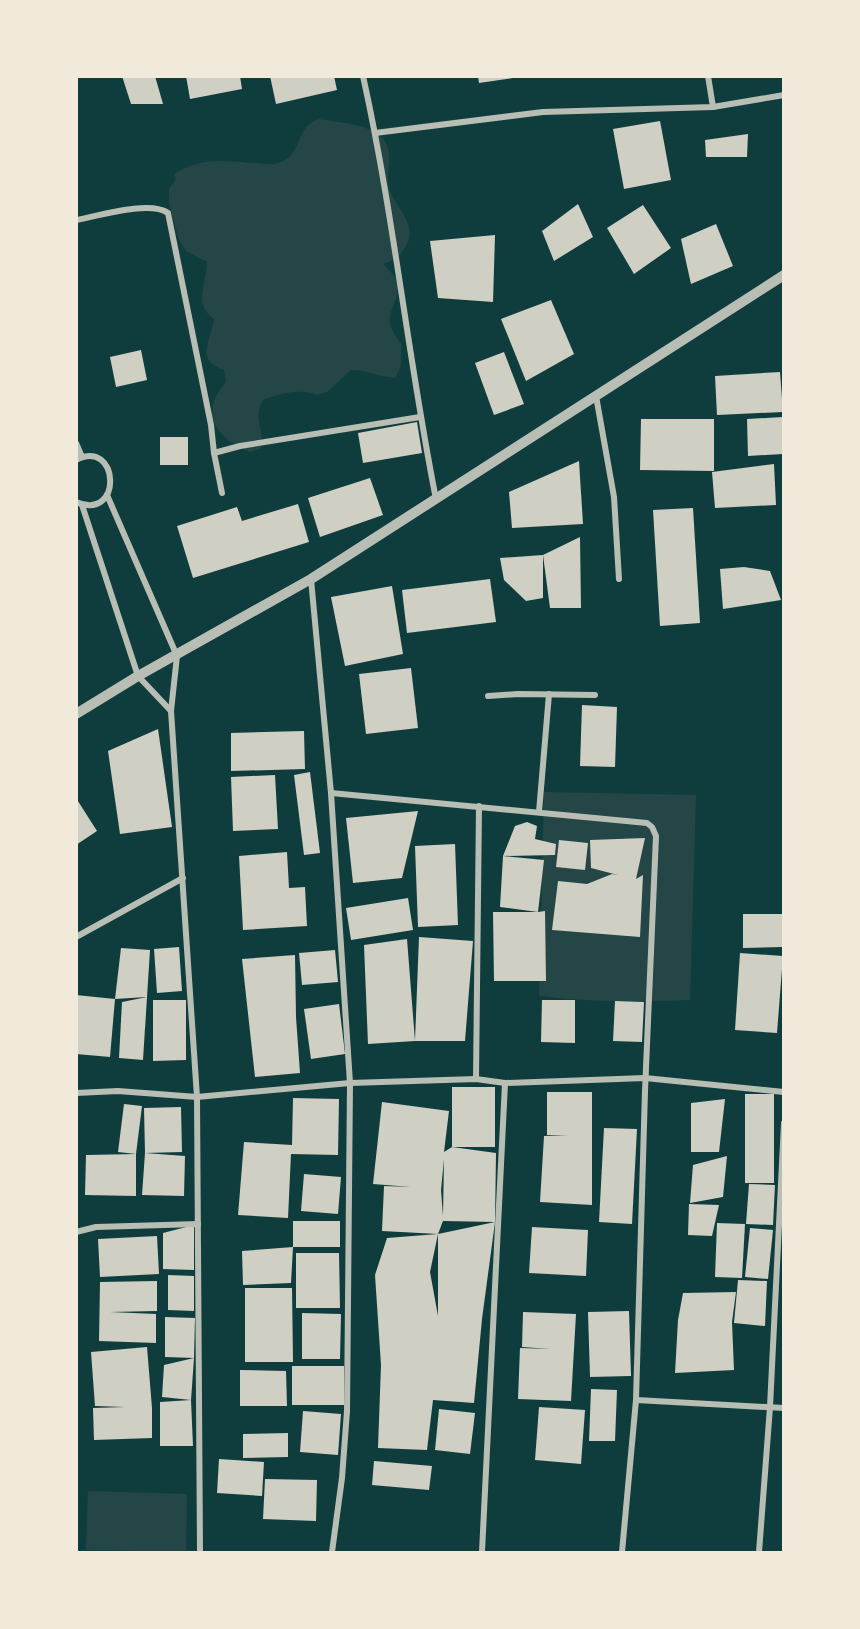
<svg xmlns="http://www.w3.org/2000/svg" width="860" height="1629" viewBox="0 0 860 1629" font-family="'Sofia Sans Condensed',sans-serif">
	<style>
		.green { fill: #244646 }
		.building { fill: #cfcfc3; fill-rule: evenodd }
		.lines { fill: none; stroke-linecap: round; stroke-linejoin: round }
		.minor { stroke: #b8beb3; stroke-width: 6 }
		.tertiary { stroke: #b8beb3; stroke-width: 10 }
	</style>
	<rect width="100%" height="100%" fill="#0f3d3e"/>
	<g class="green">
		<path d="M 319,119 C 338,123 371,123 384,140 C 395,156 384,173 390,190 C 396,209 417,223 407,244 C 402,255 394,260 384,264 C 387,269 394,274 396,279 C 406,304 374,312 401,343 L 401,366 L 395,378 C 380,377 366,370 351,370 L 327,392 L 317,395 C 299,388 281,393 263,400 C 252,419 265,428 261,448 L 250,452 C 216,438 198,414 226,382 L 224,370 C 194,359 211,342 214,319 C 192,303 207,285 207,262 L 186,251 L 179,240 L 169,204 L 169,189 L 176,179 L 174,174 C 198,158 223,160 251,163 C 259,163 267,165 275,164 C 296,160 296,141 307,126 C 310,123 315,121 319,119 Z"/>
		<path d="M 544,792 L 696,795 L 690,1000 C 640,1002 589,1002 539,996 Z"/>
		<polygon points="88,1491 187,1494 186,1552 86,1550"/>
	</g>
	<g class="building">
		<polygon points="122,76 155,76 163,104 131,104"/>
		<polygon points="186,76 240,76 242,89 190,99"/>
		<polygon points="270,76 334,76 337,90 276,104"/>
		<polygon points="478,76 512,76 513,78 479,83"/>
		<polygon points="660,121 671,180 624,189 613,129"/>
		<polygon points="748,134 747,157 706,157 705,140"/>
		<polygon points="578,204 593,237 554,261 542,231"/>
		<polygon points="643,205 671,248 634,274 607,228"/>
		<polygon points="716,224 733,266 691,284 681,239"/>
		<polygon points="495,235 493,302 438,298 430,241"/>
		<polygon points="551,300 574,354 526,381 501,319"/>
		<polygon points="141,350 147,380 116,387 110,357"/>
		<polygon points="504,352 524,404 494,415 475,363"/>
		<polygon points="780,372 783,412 717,415 715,376"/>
		<polygon points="783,417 783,454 748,456 747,419"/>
		<polygon points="641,419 714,419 714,471 640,470"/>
		<polygon points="417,422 422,453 363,463 358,433"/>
		<rect x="160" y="437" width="28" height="28"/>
		<polygon points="579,461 583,524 512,528 509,492"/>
		<polygon points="774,464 776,505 715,508 712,472"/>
		<polygon points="370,478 383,515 320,537 308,498"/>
		<polygon points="298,504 309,542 193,578 177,526 237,507 242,521"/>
		<polygon points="693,508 700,623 660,626 653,510"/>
		<polygon points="580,537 581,608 550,608 543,555"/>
		<polygon points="543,555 543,598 526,601 504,580 500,558"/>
		<polygon points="744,567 770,571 781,600 723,609 720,569"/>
		<polygon points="490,579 496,622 407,633 402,590"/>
		<polygon points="392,586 403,654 345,666 331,597"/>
		<polygon points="411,668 418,728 366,734 359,674"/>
		<polygon points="582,705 617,707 615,767 580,766"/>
		<polygon points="158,729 172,827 120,834 108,751"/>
		<polygon points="304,731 305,769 231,771 231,733"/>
		<polygon points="310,772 320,853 304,855 294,775"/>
		<polygon points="275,775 278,829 233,831 231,777"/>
		<polygon points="76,798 97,831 76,845"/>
		<polygon points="418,811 402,878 353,883 346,818"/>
		<polygon points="527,822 537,826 535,839 556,844 555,855 503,856 515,826"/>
		<polygon points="645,838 636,879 643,875 640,937 552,930 558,881 587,884 612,874 618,875 591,868 590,840"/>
		<polygon points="559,840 588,843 585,870 556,867"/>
		<polygon points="455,844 458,925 418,927 415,846"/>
		<polygon points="287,852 289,888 305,887 307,926 243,930 239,856"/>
		<polygon points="503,856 544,860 538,912 545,911 546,981 494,981 493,912 538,912 500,907"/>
		<polygon points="408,898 413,930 351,940 346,908"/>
		<polygon points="743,914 782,914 782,947 743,948"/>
		<polygon points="419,937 473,941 465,1041 415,1041"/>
		<polygon points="407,939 415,1041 368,1044 364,945"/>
		<polygon points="179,947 182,991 157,993 154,949"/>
		<polygon points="121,948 150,950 147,997 115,999"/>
		<polygon points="335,950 338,982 302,985 299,953"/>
		<polygon points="740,953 783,956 777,1033 735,1030"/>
		<polygon points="295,955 296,1017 300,1073 255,1077 242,959"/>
		<polygon points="76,995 115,999 110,1057 76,1054"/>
		<polygon points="147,997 143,1060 119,1058 122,1002"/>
		<polygon points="153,1000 186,1000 186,1060 153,1061"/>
		<polygon points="542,1000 575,1000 575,1043 541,1042"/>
		<polygon points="615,1001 644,1002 642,1042 613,1041"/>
		<polygon points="339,1004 345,1054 311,1059 304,1009"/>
		<path d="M 452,1087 L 495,1087 L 495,1147 L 452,1147 L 496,1153 L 495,1222 L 443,1221 L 438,1234 L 495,1222 L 482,1319 L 474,1403 L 433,1400 L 427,1450 L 378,1448 L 381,1365 L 375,1275 L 387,1238 L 438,1234 L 382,1231 L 384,1186 L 411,1187 L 373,1184 L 382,1102 L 449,1111 L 444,1152 L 452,1147 ZM 444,1159 L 443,1216 L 441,1190 ZM 438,1234 L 438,1316 L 430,1272 Z"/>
		<polygon points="547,1092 592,1092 592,1205 540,1202 544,1136 568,1135 547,1135"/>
		<rect x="745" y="1094" width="29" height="89"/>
		<polygon points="293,1098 339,1099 338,1155 291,1154 288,1218 238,1215 244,1142 292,1145"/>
		<polygon points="725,1099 719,1152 691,1152 691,1103"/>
		<polygon points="124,1104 142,1106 136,1154 118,1152"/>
		<polygon points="181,1107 182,1152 145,1153 185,1156 184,1196 142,1195 145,1153 144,1108"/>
		<polygon points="604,1128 637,1129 632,1224 599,1222"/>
		<polygon points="136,1154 136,1196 85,1195 86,1155"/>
		<polygon points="727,1156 723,1197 690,1203 693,1165"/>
		<polygon points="304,1174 341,1177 338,1214 301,1211"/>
		<polygon points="749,1184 775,1185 773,1225 746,1224"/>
		<polygon points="689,1204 719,1205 712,1236 688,1235"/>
		<rect x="293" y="1221" width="47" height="26"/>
		<polygon points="717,1223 745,1224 742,1278 715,1277"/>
		<polygon points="194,1225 194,1270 163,1269 163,1233"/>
		<polygon points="532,1227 588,1230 586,1276 529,1273"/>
		<polygon points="750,1228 773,1230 768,1279 745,1277"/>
		<polygon points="157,1236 159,1274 100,1277 98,1239"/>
		<polygon points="293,1247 291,1283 243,1285 242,1251"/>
		<polygon points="296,1253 339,1253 340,1308 296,1308"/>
		<polygon points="168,1275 194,1276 194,1311 168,1310"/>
		<polygon points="738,1280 767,1281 765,1326 734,1323"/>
		<polygon points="157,1281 157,1311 110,1312 156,1314 156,1343 99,1341 100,1282"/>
		<polygon points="245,1288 292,1288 293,1362 245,1362"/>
		<polygon points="736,1292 732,1322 734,1370 675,1373 678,1320 683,1293"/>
		<polygon points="629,1311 631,1376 590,1377 588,1312"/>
		<polygon points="523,1312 576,1314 571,1401 518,1399 520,1348 551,1349 522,1347"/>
		<polygon points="302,1313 341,1314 340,1359 302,1359"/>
		<polygon points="165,1317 195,1318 194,1358 165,1357"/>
		<polygon points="147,1347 152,1408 152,1438 94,1440 93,1408 125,1407 95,1406 91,1352"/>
		<polygon points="194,1358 191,1400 193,1446 160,1446 160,1402 191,1400 162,1397 164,1365"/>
		<rect x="292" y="1366" width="52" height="39"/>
		<polygon points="240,1370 286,1371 287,1406 240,1406"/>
		<polygon points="591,1389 617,1390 615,1441 589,1441"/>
		<polygon points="539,1407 585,1410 581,1464 535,1460"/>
		<polygon points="439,1409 475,1413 470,1454 435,1450"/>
		<polygon points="303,1411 341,1414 338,1455 300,1452"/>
		<polygon points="288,1433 288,1457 243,1458 243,1434"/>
		<polygon points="219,1459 264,1462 262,1496 217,1493"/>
		<polygon points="374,1461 432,1466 429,1490 372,1485"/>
		<polygon points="265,1479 317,1480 316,1521 263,1519"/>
	</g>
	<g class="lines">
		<g class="minor">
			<path d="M 363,76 C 394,216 408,359 436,499"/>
			<polyline points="708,76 713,107"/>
			<polyline points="375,133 543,112 713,107 784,95"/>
			<path d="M 76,220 C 98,216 150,200 168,213 L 211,425 L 214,453 L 240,446 L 420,417"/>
			<polyline points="596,396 614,497 619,579"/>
			<polyline points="76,443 82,457"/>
			<polyline points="214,453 222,493"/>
			<path d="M 76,460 C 119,437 124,522 76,502"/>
			<polyline points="107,495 177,656 171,711 197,1097 200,1552"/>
			<polyline points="82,505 138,676 171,711"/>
			<polyline points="311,579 331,793 350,1083 347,1411 342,1478 332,1552"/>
			<polyline points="488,696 518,694 595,695"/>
			<polyline points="331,793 647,823 652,827 656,836 645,1091 636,1400 622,1552"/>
			<polyline points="539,812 549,694"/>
			<polyline points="76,937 183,878"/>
			<polyline points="476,1079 479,806"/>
			<polyline points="76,1093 118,1091 197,1097 350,1083 476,1079 505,1083 645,1078 784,1092"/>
			<polyline points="76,1232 96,1227 198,1224"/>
			<polyline points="636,1400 784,1408"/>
			<polyline points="482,1552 505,1083"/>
			<polyline points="759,1552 770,1407 784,1123"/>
		</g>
		<polyline class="tertiary" points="76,714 138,676 311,579 784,275"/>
	</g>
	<rect width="860" height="1629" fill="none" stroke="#f1e9da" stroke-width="156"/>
</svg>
